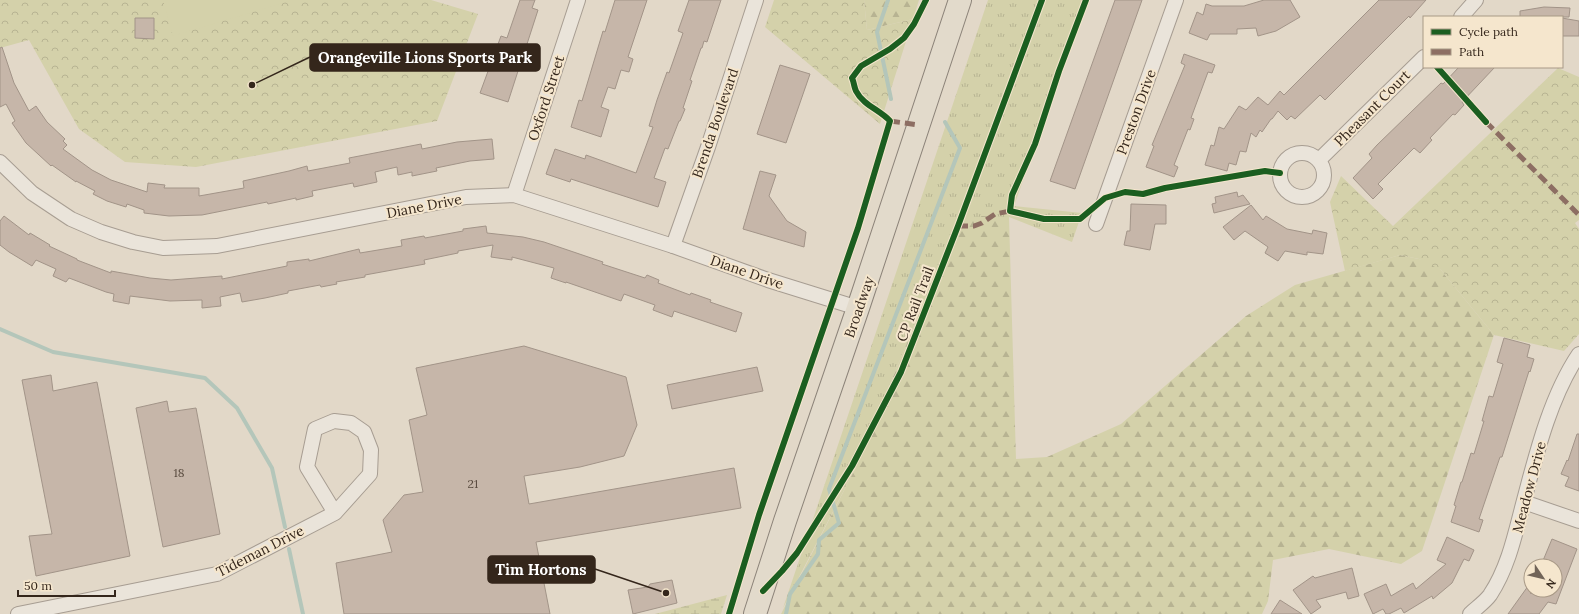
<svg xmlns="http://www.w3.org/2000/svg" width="1579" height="614" viewBox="0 0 1579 614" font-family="Lora,serif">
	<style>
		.grass { fill: url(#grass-tufts) }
		.forest { fill: url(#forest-firs) }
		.wetland { fill: url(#wetland-marsh) }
		.park { fill: url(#park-crowns) }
		.pitch { fill: #d4d1aa }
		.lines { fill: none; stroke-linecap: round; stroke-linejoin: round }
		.stream { stroke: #b4c6ba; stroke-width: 4 }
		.building { fill: #c6b6a9; stroke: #a29488 }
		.minor-casing { stroke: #a79d92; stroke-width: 16 }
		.primary-casing { stroke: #8c8379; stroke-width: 24 }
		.minor { stroke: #eae4da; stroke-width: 14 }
		.primary { stroke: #e2dacb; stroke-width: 22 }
		.quiet { stroke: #8d6e63; stroke-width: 5; stroke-dasharray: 10 5; stroke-linecap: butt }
		.cycleway-casing { stroke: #f5e6cd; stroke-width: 8 }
		.cycleway { stroke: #1b5e20; stroke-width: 6 }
		.labels { text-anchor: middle; stroke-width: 4; stroke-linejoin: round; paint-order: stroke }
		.number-label { font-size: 12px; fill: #584a3e }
		.street-label { font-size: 14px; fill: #34261b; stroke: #f5e6cd }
		.leader { fill: none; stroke: #34261b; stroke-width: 1.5 }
		.callout-dot { fill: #34261b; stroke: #f5e6cd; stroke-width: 1.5 }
		.callout { fill: #34261b; stroke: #34261b; stroke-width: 1.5 }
		.callout-label { font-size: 15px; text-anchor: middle; font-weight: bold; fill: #fff }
	</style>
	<defs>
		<pattern id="grass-tufts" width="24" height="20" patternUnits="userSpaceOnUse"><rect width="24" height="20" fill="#d4d1aa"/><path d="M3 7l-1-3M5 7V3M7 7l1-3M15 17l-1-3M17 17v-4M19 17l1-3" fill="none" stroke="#b7b392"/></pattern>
		<pattern id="forest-firs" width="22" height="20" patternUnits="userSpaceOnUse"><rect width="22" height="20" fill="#d4d1aa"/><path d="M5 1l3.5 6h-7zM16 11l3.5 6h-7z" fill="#b7b392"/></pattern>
		<pattern id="wetland-marsh" width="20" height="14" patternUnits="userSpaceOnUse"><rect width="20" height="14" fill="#d4d1aa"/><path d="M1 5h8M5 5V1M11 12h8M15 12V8" fill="none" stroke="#b7b392"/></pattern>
		<pattern id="park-crowns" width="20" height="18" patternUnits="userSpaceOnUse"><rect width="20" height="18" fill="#d4d1aa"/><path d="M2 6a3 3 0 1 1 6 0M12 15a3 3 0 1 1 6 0" fill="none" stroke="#b7b392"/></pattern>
	</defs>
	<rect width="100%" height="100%" fill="#e2d8c8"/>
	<polygon class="grass" points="988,0 1087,0 1014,206 1082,213 1072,242 1009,217 945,251 854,471 783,608"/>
	<g class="forest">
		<polygon points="864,0 919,0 913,19 867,30"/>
		<polygon points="982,216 1009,217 1016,459 1047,457 1121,424 1246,316 1295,285 1400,255 1428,261 1441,270 1494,335 1422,551 1401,564 1329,549 1273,560 1268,601 1262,614 781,614 854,471 945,251 958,226"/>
	</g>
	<polygon class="wetland" points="727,595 721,614 655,614"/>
	<g class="park">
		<polygon points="0,0 431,0 478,14 437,121 196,167 125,162 79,129 29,40 0,48"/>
		<polygon points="774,0 864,0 867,30 913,19 880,124 765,27"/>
		<polygon points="1558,68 1579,77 1579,220 1575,223 1579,229 1579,334 1564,351 1494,335 1441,270 1419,259 1400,255 1345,271 1330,202 1341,176 1393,226"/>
	</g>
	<polygon class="pitch" points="163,0 292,0 173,36"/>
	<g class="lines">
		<g class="stream">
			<polyline points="888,0 877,32 891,99"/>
			<polyline points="0,329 53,352 205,378 237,408 272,468 285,527"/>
			<polyline points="289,549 303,614"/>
			<polyline points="786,614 790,594 818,554 819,540 839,523 829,489 960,148 945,122"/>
		</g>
	</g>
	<g class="building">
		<polygon points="520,0 535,0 532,8 538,10 527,44 529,45 522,69 519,68 508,102 480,93 501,36 507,38"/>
		<polygon points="615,0 647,0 628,57 633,59 629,72 621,70 615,89 608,87 601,107 609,110 601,137 571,127 579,100 582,101 603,31 605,32"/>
		<polygon points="689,0 721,0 707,42 704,41 702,48 701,48 690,80 692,81 683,108 685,109 680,121 679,121 668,149 665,148 654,178 666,182 658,207 571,179 570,182 546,174 555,149 585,159 586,155 636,173 653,127 649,126 657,100 667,72 669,73 683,33 678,31"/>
		<polygon points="1115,0 1142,0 1075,189 1050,181"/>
		<polygon points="1264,0 1290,0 1300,17 1276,31 1258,36 1256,28 1237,29 1237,34 1210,34 1207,40 1189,33 1197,12 1203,15 1206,4 1212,6 1244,6"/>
		<polygon points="1379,0 1426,0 1410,18 1409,16 1325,100 1320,95 1295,119 1291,116 1287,120 1278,111 1272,119 1271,119 1262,132 1260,130 1256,137 1251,133 1246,152 1240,151 1236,165 1229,163 1227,171 1205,165 1211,145 1214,146 1219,127 1224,129 1239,106 1246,110 1258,97 1268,105 1280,91 1284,95"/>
		<polygon points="1544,7 1570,8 1569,17 1520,17 1520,11"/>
		<polygon points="135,18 154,18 154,39 135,38"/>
		<polygon points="1562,18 1579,21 1579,36 1562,36"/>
		<polygon points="2,47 14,83 29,111 36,106 47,122 65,139 63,141 67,145 63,149 92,170 111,180 147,192 148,183 165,185 164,188 199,188 199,196 244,188 243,181 289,171 307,166 308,171 350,163 349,158 421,144 422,149 457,142 492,139 494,159 470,161 436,168 437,171 412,176 412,172 398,175 397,167 375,172 377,182 354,187 353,183 312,191 313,196 296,200 296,198 268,204 267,202 202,215 169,216 144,213 144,210 127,204 126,207 107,201 93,194 95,191 76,181 76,182 52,165 51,166 26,143 12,123 15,121 6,104 0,107 0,48"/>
		<polygon points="1184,54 1215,65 1212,73 1208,72 1191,118 1194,119 1190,130 1188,129 1174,165 1178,167 1174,177 1146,167 1154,146 1152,145 1185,65 1181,63"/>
		<polygon points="780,65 810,74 786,143 757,134"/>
		<polygon points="1459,67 1495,67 1462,102 1464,105 1455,115 1453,114 1430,138 1432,140 1420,153 1414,148 1378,184 1383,189 1373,199 1353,178 1372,158 1369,154 1377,145 1441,83 1443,84"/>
		<polygon points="760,171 776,175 769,196 787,221 806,232 804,247 743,229"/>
		<polygon points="1237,192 1238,197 1243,195 1250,204 1214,213 1212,204 1216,203 1215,197"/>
		<polygon points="1131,204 1166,205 1166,224 1155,224 1150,250 1124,245 1127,231 1130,231"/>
		<polygon points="1251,205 1263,220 1266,216 1287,229 1312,234 1313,230 1327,233 1323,254 1307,252 1307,255 1285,251 1278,261 1265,253 1268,247 1245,231 1234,240 1223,227"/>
		<polygon points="4,216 29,235 30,233 50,245 49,246 77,259 77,260 111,273 111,271 150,278 171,280 222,276 222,279 287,266 287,262 309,259 309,261 359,249 360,253 402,246 401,240 424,236 425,238 463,231 463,229 486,226 487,233 523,237 544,242 603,262 602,264 645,278 647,275 659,280 658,283 690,295 691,293 711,300 710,302 742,313 736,332 674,311 672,317 653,310 655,305 624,294 621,301 566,282 566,283 551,278 554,268 512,257 512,260 491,257 493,245 458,251 458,253 424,260 425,264 365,275 365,277 336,282 337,284 321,287 320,285 288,291 288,293 265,298 242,302 240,293 220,297 221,306 202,308 202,300 170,301 130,296 129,304 113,301 114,294 106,292 69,278 66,282 53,276 56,269 36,260 32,266 9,252 0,245 0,221"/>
		<polygon points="1504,338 1530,345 1527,357 1534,359 1530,372 1529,371 1502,457 1500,457 1479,519 1483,520 1479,532 1451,522 1456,506 1454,505 1461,482 1462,482 1471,453 1474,454 1484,421 1482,421 1489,396 1493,397 1503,364 1497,362"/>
		<polygon points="524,346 626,377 637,425 624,456 580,467 524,476 529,504 734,468 741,508 536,542 550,614 344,614 336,563 392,552 383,520 404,495 423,492 409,420 427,415 416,368"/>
		<polygon points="757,367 763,391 672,409 667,385"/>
		<polygon points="51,375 53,391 97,382 130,556 36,576 29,536 52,534 22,380"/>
		<polygon points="167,401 169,412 196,408 220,534 163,547 136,408"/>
		<polygon points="1577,434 1579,434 1579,491 1565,486 1569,477 1561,474 1567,460 1568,461"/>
		<polygon points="1447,537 1474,550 1469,561 1464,559 1452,583 1433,599 1432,596 1404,613 1401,608 1389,614 1386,614 1383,609 1373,614 1364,594 1386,584 1391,596 1413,583 1416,589 1446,564 1437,560"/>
		<polygon points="1552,539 1577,549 1556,604 1548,602 1539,614 1508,614 1531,582 1531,594 1532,590 1555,590 1555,566 1549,566 1542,563"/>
		<polygon points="1352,568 1359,596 1348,599 1346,592 1316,600 1321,607 1311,614 1293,590 1313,576 1315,578"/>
		<polygon points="672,580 677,603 633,614 628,590 648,587 650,584"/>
		<polygon points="1280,600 1302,614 1271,614"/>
	</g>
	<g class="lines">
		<g class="minor-casing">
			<g id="minor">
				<polyline points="1461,17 1476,0"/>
				<circle cx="1302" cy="175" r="22"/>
				<polyline points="1319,160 1424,57"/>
				<polyline points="0,162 32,193 71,219 101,232 133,242 163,248 217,246 466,197 514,195 673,246 768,280 858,308"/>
				<polyline points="514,195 578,0"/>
				<polyline points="1096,224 1176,0"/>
				<polyline points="673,246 708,147 756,0"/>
				<polyline points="1524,502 1579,521"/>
				<polyline points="18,614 217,574 335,513 370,474 371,450 364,432 351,423 334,421 315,429 307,467 335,513"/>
				<path d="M 1470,614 C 1476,608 1485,602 1490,595 C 1508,568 1515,535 1523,504 C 1536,455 1550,397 1579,354"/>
			</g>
		</g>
		<g class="primary-casing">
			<polyline id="primary" points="755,614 785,521 858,308 960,0"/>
		</g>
		<use href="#minor" class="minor"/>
		<use href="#primary" class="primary"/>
		<g class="quiet">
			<polyline points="890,121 919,125"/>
			<polyline points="1486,122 1579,215"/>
			<polyline points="958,226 974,226 982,223 995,214 1010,211"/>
		</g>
		<g class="cycleway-casing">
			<g id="cycleway">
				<polyline points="1086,0 1059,71 1035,144 1012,195 1010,211 1044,219 1080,219 1105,198 1125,192 1143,194 1165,188 1253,173 1265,171 1280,173"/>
				<polyline points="1437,67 1486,122"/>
				<polyline points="763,591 782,571 797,553 852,466 901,372 958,226 1042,0"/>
				<path d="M 729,614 L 759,515 L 858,228 L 890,121 C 880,110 863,105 856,91 C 854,87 854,82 852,78 L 861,66 L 890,49 L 904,38 L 914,24 L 926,0"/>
			</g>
		</g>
		<use href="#cycleway" class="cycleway"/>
	</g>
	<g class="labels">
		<g class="number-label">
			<text x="179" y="477">18</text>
			<text x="473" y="488">21</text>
		</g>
		<g class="street-label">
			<text transform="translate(546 98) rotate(-72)" y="5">Oxford Street</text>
			<text transform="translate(1372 108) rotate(-45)" y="5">Pheasant Court</text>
			<text transform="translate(1136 112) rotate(-70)" y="5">Preston Drive</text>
			<text transform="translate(715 123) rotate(-71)" y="5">Brenda Boulevard</text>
			<text transform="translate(424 206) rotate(-11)" y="5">Diane Drive</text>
			<text transform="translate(747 272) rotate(19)" y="5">Diane Drive</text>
			<text transform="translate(915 304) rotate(-69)" y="5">CP Rail Trail</text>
			<text transform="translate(859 307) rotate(-71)" y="5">Broadway</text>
			<text transform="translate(1529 487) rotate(-75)" y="5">Meadow Drive</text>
			<text transform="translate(260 551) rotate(-27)" y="5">Tideman Drive</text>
		</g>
	</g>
	<path class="leader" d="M252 85L310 57M666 593L595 569"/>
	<g class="callout-dot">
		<circle cx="252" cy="85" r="4"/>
		<circle cx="666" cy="593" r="4"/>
	</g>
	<g class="callout">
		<rect x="310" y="44" width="230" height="27" rx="4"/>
		<rect x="488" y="556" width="107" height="27" rx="4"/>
	</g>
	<g class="callout-label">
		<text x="425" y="63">Orangeville Lions Sports Park</text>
		<text x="541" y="575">Tim Hortons</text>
	</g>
	<rect x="1423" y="16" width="140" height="52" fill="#f5e6cd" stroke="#a89986"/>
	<rect x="1431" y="29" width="20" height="6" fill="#1b5e20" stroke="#a89986"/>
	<text x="1459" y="36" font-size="12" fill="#34261b">Cycle path</text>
	<rect x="1431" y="49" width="20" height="6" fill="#8d6e63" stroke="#a89986"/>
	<text x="1459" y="56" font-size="12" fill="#34261b">Path</text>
	<g transform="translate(1543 578) rotate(125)"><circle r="19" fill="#f5e6cd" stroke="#a89986"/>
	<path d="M0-3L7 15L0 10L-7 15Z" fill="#716458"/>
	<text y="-6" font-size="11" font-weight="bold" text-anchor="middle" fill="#34261b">N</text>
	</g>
	<path d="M18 590v6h97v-6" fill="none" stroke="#34261b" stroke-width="2"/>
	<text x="24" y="590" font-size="12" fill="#34261b" stroke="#f5e6cd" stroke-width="3" paint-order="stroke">50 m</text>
</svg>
